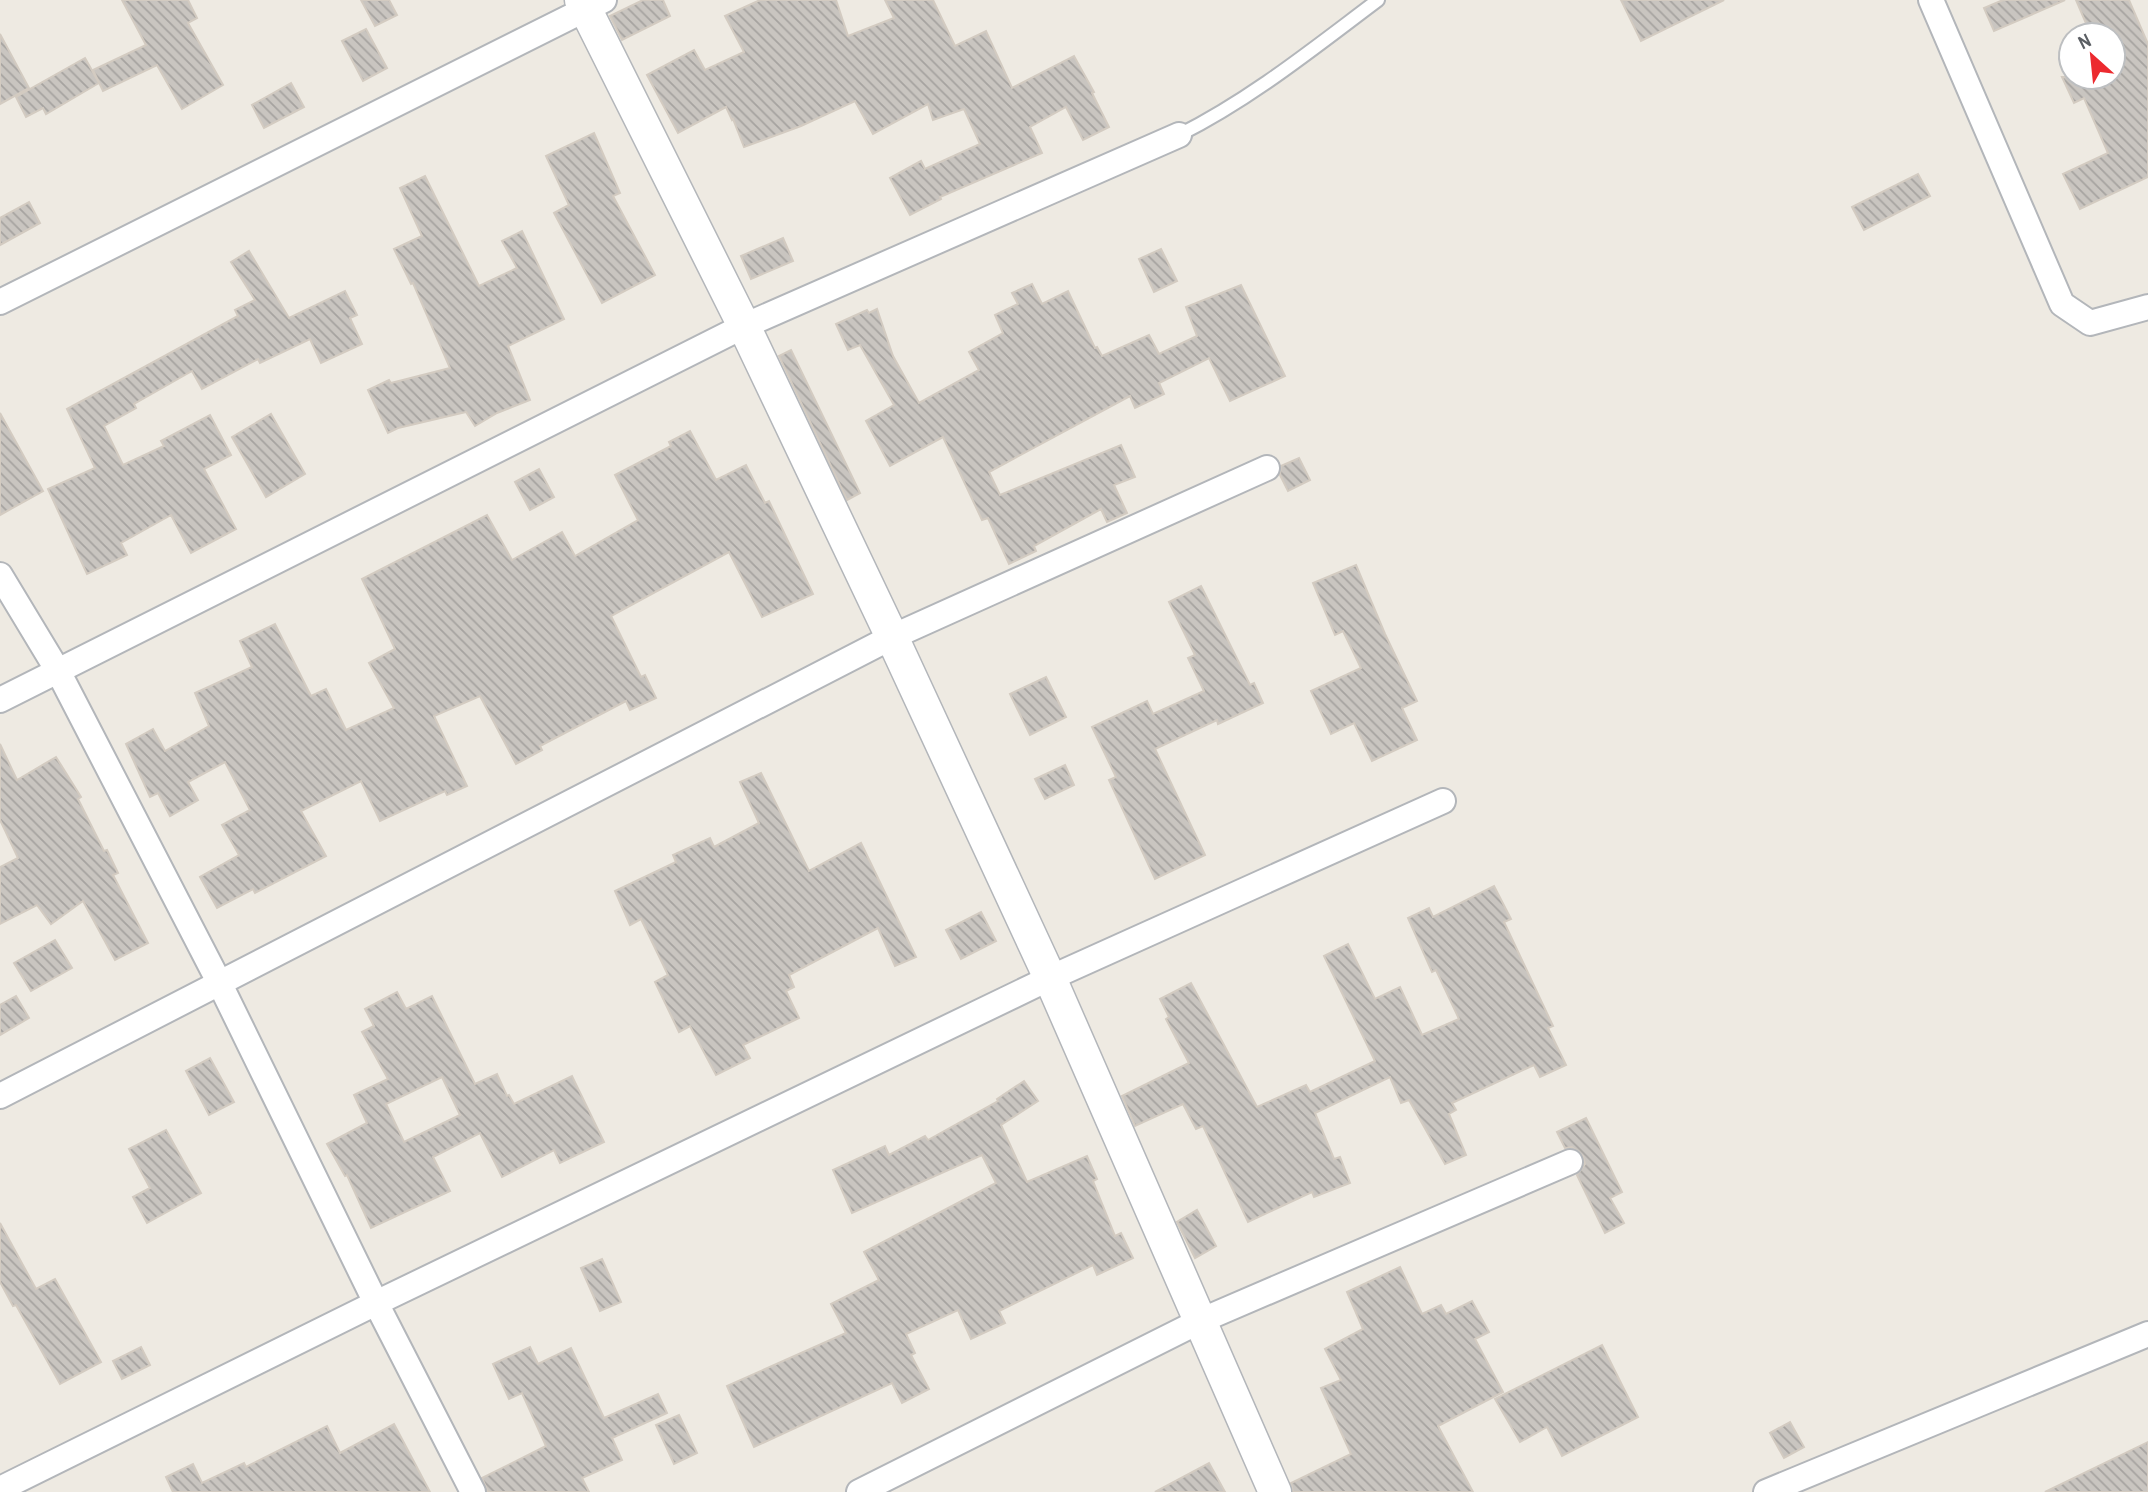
<svg xmlns="http://www.w3.org/2000/svg" width="2148" height="1492" viewBox="0 0 2148 1492" font-family="'Archivo Narrow',sans-serif">
	<style>
		.building { fill: url(#building-back-hatch); stroke: #d3cbc1; stroke-width: 2; fill-rule: evenodd }
		.lines { fill: none; stroke-linecap: round; stroke-linejoin: round }
		.service-casing { stroke: #b3b6ba; stroke-width: 16 }
		.minor-casing { stroke: #b3b6ba; stroke-width: 28 }
		.tertiary-casing { stroke: #b3b6ba; stroke-width: 35 }
		.service { stroke: #fff; stroke-width: 12 }
		.minor { stroke: #fff; stroke-width: 24 }
		.tertiary { stroke: #fff; stroke-width: 32 }
	</style>
	<defs>
		<pattern id="building-back-hatch" width="6" height="6" patternUnits="userSpaceOnUse" patternTransform="scale(1.75)"><rect width="6" height="6" fill="#c9c5c0"/><path d="M-1 5l2 2M0 0l6 6M5-1l2 2" fill="none" stroke="#a6a3a0"/></pattern>
	</defs>
	<rect width="100%" height="100%" fill="#eeeae2"/>
	<g class="building">
		<polygon points="122,0 188,0 197,18 188,23 223,85 182,109 157,65 103,91 93,70 146,45"/>
		<polygon points="361,0 389,0 397,15 375,26"/>
		<polygon points="643,0 663,0 670,16 622,40 610,16"/>
		<polygon points="760,0 836,0 848,36 894,18 885,0 933,0 955,46 986,31 1012,88 1074,56 1094,92 1092,93 1109,127 1083,140 1066,107 1030,127 1042,153 940,197 941,199 910,215 890,178 921,161 925,169 980,144 964,109 933,120 928,104 873,134 855,101 801,126 744,147 733,119 732,120 726,107 678,133 647,75 694,50 705,70 744,52 725,16"/>
		<polygon points="1621,0 1724,0 1641,41"/>
		<polygon points="2003,0 2065,0 1994,31 1984,8"/>
		<polygon points="2076,0 2129,0 2148,44 2148,177 2080,209 2063,174 2108,153 2084,98 2074,103 2062,77 2113,77 2113,35 2091,35"/>
		<polygon points="366,29 387,68 363,81 342,41"/>
		<polygon points="0,34 29,88 0,104"/>
		<polygon points="85,58 99,83 46,114 43,108 26,117 16,97"/>
		<polygon points="291,83 304,107 264,128 252,105"/>
		<polygon points="594,133 620,193 613,196 655,275 602,303 554,213 569,205 546,156"/>
		<polygon points="1918,174 1930,196 1864,230 1852,207"/>
		<polygon points="425,176 479,286 517,268 502,241 522,231 564,319 508,346 530,400 497,413 475,426 466,412 398,428 388,433 368,390 389,380 391,383 450,368 413,283 411,284 394,249 422,236 400,188"/>
		<polygon points="29,202 40,223 0,245 0,218"/>
		<polygon points="783,238 793,261 751,279 741,256"/>
		<polygon points="1161,249 1177,281 1154,292 1139,259"/>
		<polygon points="249,251 289,318 345,291 357,315 350,318 362,344 321,363 310,339 260,363 258,359 202,389 192,371 134,404 136,408 104,426 123,465 164,446 161,441 210,415 231,455 204,469 236,529 191,553 171,515 121,543 127,555 87,574 48,489 95,468 67,409 238,316 235,310 255,300 231,262"/>
		<polygon points="1032,284 1042,304 1068,291 1095,348 1097,347 1102,356 1149,335 1159,354 1197,336 1186,307 1241,285 1285,376 1230,401 1209,358 1159,383 1164,394 1135,408 1130,396 989,472 1000,495 1121,445 1135,477 1114,485 1127,513 1107,522 1101,509 1034,546 1036,551 1009,564 988,518 982,520 943,437 890,466 866,421 894,405 860,345 848,350 836,324 867,310 869,313 877,309 893,356 919,403 979,370 969,352 1003,333 995,315 1018,304 1012,293"/>
		<polygon points="791,350 860,493 847,500 779,356"/>
		<polygon points="0,413 43,491 0,515"/>
		<polygon points="271,414 305,474 266,497 232,437"/>
		<polygon points="690,431 716,480 746,465 765,503 769,501 813,594 762,617 729,552 611,616 641,677 645,675 656,698 630,710 626,701 540,746 542,750 516,764 480,696 434,716 467,786 447,795 445,791 380,821 361,781 301,811 326,856 255,893 253,889 217,908 200,877 239,855 222,825 250,810 225,762 188,782 198,800 170,816 158,793 150,797 126,744 153,729 165,751 209,726 195,693 252,667 240,641 275,624 311,696 326,689 346,730 394,708 369,663 395,649 362,579 487,515 512,560 562,532 575,556 638,520 615,475 671,446 669,442"/>
		<polygon points="1299,458 1310,480 1288,491 1280,475 1281,466"/>
		<polygon points="539,469 554,497 530,510 515,482"/>
		<polygon points="1356,565 1385,634 1417,701 1402,708 1417,740 1372,761 1354,723 1331,734 1311,691 1361,668 1343,631 1335,635 1313,583"/>
		<polygon points="1201,586 1250,685 1254,683 1263,703 1218,724 1217,720 1155,749 1205,855 1155,879 1109,780 1116,777 1092,727 1147,701 1153,714 1204,691 1188,658 1195,655 1169,602"/>
		<polygon points="1046,677 1066,717 1030,735 1010,694"/>
		<polygon points="0,744 17,780 56,757 81,797 78,799 104,851 107,850 118,873 113,875 148,943 115,960 83,901 51,924 37,905 0,924 0,867 18,858 0,820"/>
		<polygon points="1065,765 1074,785 1045,799 1035,779"/>
		<polygon points="761,773 809,871 861,843 916,957 895,966 878,928 789,975 794,987 786,991 799,1018 743,1045 750,1058 716,1075 690,1026 679,1032 655,982 668,975 641,919 630,925 615,891 676,862 673,855 710,838 714,847 759,823 740,782"/>
		<polygon points="1494,886 1511,919 1504,922 1553,1026 1548,1028 1566,1065 1540,1077 1534,1065 1452,1103 1456,1110 1449,1114 1466,1155 1445,1164 1409,1100 1401,1103 1390,1077 1315,1113 1334,1159 1340,1157 1350,1183 1314,1197 1312,1192 1248,1222 1203,1126 1196,1129 1183,1104 1135,1126 1122,1096 1189,1063 1166,1019 1169,1017 1160,999 1191,983 1257,1107 1306,1085 1310,1092 1375,1061 1324,956 1348,944 1375,999 1400,987 1422,1035 1459,1019 1436,970 1432,972 1408,918 1429,908 1433,917"/>
		<polygon points="981,912 996,941 961,959 946,930"/>
		<polygon points="55,940 72,968 31,991 14,963"/>
		<path d="M 397,992 L 406,1009 L 432,996 L 475,1084 L 497,1074 L 507,1096 L 509,1095 L 514,1104 L 572,1076 L 604,1142 L 560,1163 L 554,1150 L 502,1177 L 480,1133 L 433,1157 L 450,1191 L 371,1228 L 347,1175 L 345,1176 L 327,1144 L 367,1123 L 354,1095 L 388,1079 L 362,1032 L 374,1026 L 365,1009 ZM 442,1077 L 460,1115 L 404,1142 L 386,1104 Z"/>
		<polygon points="16,996 29,1018 0,1035 0,1005"/>
		<polygon points="210,1058 234,1102 209,1115 186,1071"/>
		<polygon points="1024,1081 1038,1101 1001,1125 1027,1182 1087,1156 1097,1179 1093,1181 1115,1236 1121,1233 1133,1258 1097,1275 1093,1265 999,1311 1005,1323 971,1339 958,1310 906,1334 915,1353 911,1355 929,1389 902,1403 892,1383 754,1447 727,1386 846,1333 831,1304 879,1280 864,1252 996,1183 982,1155 852,1213 833,1170 885,1146 889,1155 925,1136 928,1140 998,1101 997,1099"/>
		<polygon points="1586,1118 1622,1192 1610,1198 1624,1223 1605,1233 1577,1175 1585,1164 1583,1156 1572,1147 1565,1148 1557,1132"/>
		<polygon points="166,1130 201,1193 147,1223 133,1197 150,1188 129,1149"/>
		<polygon points="1197,1210 1216,1246 1195,1258 1177,1222"/>
		<polygon points="0,1223 36,1289 55,1279 101,1362 60,1384 16,1305 13,1306 0,1282"/>
		<polygon points="602,1259 621,1302 600,1311 581,1268"/>
		<polygon points="1400,1267 1422,1314 1441,1305 1446,1314 1472,1301 1489,1332 1475,1339 1503,1392 1438,1426 1473,1492 1293,1492 1291,1483 1351,1454 1321,1388 1341,1380 1325,1349 1363,1329 1347,1292"/>
		<polygon points="1602,1345 1638,1417 1562,1456 1547,1427 1520,1442 1495,1399"/>
		<polygon points="141,1347 150,1365 122,1379 113,1361"/>
		<polygon points="530,1347 538,1364 571,1348 604,1418 658,1394 667,1413 612,1438 622,1460 582,1478 589,1492 488,1492 482,1478 546,1446 522,1393 509,1399 493,1364"/>
		<polygon points="679,1415 697,1453 674,1464 656,1425"/>
		<polygon points="1790,1422 1804,1447 1784,1458 1770,1433"/>
		<polygon points="394,1424 430,1492 173,1492 166,1477 193,1464 202,1483 244,1463 246,1467 327,1426 340,1453"/>
		<polygon points="2148,1442 2148,1492 2045,1492"/>
		<polygon points="1209,1463 1225,1492 1155,1492"/>
	</g>
	<g class="lines">
		<g class="service-casing">
			<path id="service" d="M 1179,135 C 1251,99 1314,48 1378,0"/>
		</g>
		<g class="minor-casing">
			<g id="minor">
				<polyline points="1931,0 2062,304 2090,323 2148,307"/>
				<polyline points="0,302 604,0"/>
				<polyline points="0,575 58,671 219,982 376,1303 473,1492"/>
				<polyline points="0,700 744,326 1179,135"/>
				<polyline points="0,1096 892,637 1267,468"/>
				<polyline points="0,1489 376,1303 1050,978 1443,801"/>
				<polyline points="859,1492 1200,1321 1570,1162"/>
				<polyline points="1766,1492 2148,1334"/>
			</g>
		</g>
		<g class="tertiary-casing">
			<polyline id="tertiary" points="581,0 744,326 892,637 1050,978 1275,1492"/>
		</g>
		<use href="#service" class="service"/>
		<use href="#minor" class="minor"/>
		<use href="#tertiary" class="tertiary"/>
	</g>
	<g transform="translate(2092 56) rotate(333)"><circle r="33" fill="#ffffff" stroke="#bdbfc1" stroke-width="2"/>
	<path d="M0-5L12 26L0 18L-12 26Z" fill="#ec2a2f"/>
	<text y="-10" font-size="19" font-weight="bold" text-anchor="middle" fill="#5b5f64">N</text>
	</g>
</svg>
